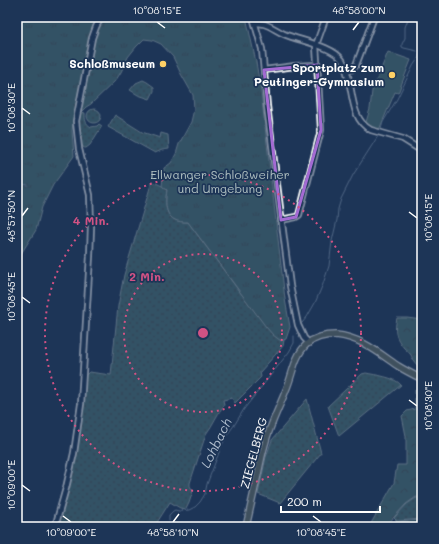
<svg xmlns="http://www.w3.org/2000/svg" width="439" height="544" viewBox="0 0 439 544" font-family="Mali,sans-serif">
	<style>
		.grass { fill: url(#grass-dots); stroke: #a8baba }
		.forest { fill: url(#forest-crowns); stroke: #a8baba }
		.park { fill: url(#park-tufts); stroke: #a8baba }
		.pitch { fill: #507475; stroke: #a8baba }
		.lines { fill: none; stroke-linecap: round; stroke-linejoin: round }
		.stream { stroke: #8fa4ba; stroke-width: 1 }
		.minor-casing { stroke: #fff; stroke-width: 8 }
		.major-casing { stroke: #fff; stroke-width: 8 }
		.minor { stroke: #1d3557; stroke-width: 4.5 }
		.major { stroke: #697266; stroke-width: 5.5 }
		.marked { fill: none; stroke: #a36bd2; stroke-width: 3; stroke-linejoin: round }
		.ticks { fill: none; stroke: #fff; stroke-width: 1.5 }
		.ring { fill: none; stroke: #d15284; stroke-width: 2; stroke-dasharray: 2 4 }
		.poi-dot { fill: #ffd166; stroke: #1d3557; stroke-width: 1.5 }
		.labels { text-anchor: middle; stroke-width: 3.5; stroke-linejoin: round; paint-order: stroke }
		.poi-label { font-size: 12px; font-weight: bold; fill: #fff; stroke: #1d3557; text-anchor: end }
		.park-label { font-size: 12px; fill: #b0c0c1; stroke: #1d3557 }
		.street-label { font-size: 12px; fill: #fff; stroke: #1d3557 }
		.water-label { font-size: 13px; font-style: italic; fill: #b5c2d1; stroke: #1d3557 }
		.centre { fill: #d15284; stroke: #1d3557; stroke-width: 2 }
		.ring-label { font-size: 12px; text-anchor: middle; font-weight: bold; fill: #d15284; stroke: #1d3557; stroke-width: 3.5; stroke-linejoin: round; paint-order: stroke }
		.neatline { fill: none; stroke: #fff; stroke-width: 1.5 }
		.ticks-label { font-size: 10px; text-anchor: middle; fill: #fff }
	</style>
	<defs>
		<pattern id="grass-dots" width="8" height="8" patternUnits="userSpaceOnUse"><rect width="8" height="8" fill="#507475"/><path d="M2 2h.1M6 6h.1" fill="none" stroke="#4e5c5c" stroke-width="1.8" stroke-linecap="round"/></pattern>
		<pattern id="forest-crowns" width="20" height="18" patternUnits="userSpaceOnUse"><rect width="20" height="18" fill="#507475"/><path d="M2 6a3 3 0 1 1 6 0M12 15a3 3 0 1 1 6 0" fill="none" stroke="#4e5c5c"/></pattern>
		<pattern id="park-tufts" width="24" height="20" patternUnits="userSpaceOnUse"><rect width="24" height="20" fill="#507475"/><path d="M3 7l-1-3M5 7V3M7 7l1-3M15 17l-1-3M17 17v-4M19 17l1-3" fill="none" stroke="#4e5c5c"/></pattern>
	</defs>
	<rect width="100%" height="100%" fill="#1d3557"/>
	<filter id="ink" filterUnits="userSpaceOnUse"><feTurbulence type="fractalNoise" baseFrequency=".025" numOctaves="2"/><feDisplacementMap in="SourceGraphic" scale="8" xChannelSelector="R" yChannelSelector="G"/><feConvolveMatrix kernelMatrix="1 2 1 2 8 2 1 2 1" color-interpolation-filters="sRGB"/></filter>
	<g filter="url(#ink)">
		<g class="grass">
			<polygon points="143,80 147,82 154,87 154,91 150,99 138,95 130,90 136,83"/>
			<circle cx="94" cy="116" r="7"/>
			<path d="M 80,112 L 85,113 C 85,120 85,123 91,127 L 97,126 L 99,124 L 102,126 L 90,145 L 86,148 C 85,148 84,148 83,147 C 79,142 79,119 80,112 Z"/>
			<polygon points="115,115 142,132 160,138 161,133 168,135 169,149 162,150 155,153 108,127"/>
			<path d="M 152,181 L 162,186 L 167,190 C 164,208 166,223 188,222 L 239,291 L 281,341 L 284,340 L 283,346 L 260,372 L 261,377 L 235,403 L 232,398 L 223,400 L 224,405 C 217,414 213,425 206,434 L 190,483 L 190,486 L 193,491 L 189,503 L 186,509 L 180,508 L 170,502 L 156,524 L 155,527 L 58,527 L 69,485 L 85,376 L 89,372 L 111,375 L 118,306 L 124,275 Z"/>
			<path d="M 366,373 C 375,375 395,377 401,385 L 339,436 L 328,406 L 362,374 Z"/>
			<polygon points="307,399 321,453 280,503 258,494 266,457 272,440"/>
			<polygon points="416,498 422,498 422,519 397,521 394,518 407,504"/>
		</g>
		<g class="forest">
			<path d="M 397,318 L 407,318 L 422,320 L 422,370 C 419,367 416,364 413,360 C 412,359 412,356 411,355 C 409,352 406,350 404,348 C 395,337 394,331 397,318 Z"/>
			<polygon points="415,390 422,395 422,498 416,497 406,504 385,527 369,527 394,483 397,465 406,465 406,436 402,416 407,411 415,409"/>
			<polygon points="422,520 422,527 391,527 396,522"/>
		</g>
		<path class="park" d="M 17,17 L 92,17 L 92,20 L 95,17 L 246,17 L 256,62 L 261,92 L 285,299 L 290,327 L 286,339 L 281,341 L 273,335 L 266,327 L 188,222 C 166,223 164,208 167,190 L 162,186 L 164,168 L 171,163 L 176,154 L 179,144 L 191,122 L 194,109 L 193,95 L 181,74 L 173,57 L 161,44 L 152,40 L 144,39 L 136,47 L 128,57 L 121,72 L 116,80 L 91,104 L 86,107 L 81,112 L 74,113 L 72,131 L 74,156 L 53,185 L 42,207 L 36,230 L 17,260 Z"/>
		<polygon class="pitch" points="388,52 411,60 398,93 395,92 379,130 371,128 366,122 370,109 372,91"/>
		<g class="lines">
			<g class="stream">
				<polyline points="409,17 405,27 405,38 402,44 402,47 404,48 417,51"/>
				<polyline points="381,129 383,122 397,99 413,66 419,57 419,55"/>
				<polyline points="17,183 28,185"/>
				<polyline points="302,323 307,317 315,303 323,284 329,266 332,241 337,220 338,209 341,199 353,175 378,136"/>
				<polyline points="169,521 169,515 173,511 175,510 179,511 189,510 195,507 200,502 205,494 207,484 221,447 227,435 235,424 244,409 289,352 294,343 294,336"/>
			</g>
			<g class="minor-casing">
				<g id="minor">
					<polyline points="253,17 262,49 267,106 290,286 298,325 304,338 309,343"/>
					<path d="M 255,23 C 258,23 261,23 264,24 C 271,26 277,31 284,34 C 300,41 333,46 342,60 C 355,81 347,118 371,130 L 403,139 L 422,151"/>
					<polyline points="264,70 295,66 317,65"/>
					<polyline points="347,71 352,69 356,65 374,17"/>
					<polyline points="281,220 296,217 299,215 321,130 316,45 326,17"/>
					<polyline points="55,527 66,488 74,453 81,404 90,256 91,226 90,195 79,149 76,121 92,38 96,27 101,17"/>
				</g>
			</g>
			<g class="major-casing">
				<path id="major" d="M 246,527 C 250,509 254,492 258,474 C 260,464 262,454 265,444 C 270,425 279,408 286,390 C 293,374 294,356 307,344 C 315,337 326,335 336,335 C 360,337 379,353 398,366 C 406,371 414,375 422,379"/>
			</g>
			<use href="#minor" class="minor"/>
			<use href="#major" class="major"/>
		</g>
	</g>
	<path d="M0 0H439V544H0ZM 317,65 L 321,130 L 296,217 L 281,220 L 264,70 Z" fill="#1d3557" fill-opacity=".55" fill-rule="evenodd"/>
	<path class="marked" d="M 317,65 L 321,130 L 296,217 L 281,220 L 264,70 Z"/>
	<path class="ticks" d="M 157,22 L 165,28M 353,30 L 359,22M 22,108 L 30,114M 409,212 L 417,218M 22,216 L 28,208M 22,297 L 30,303M 409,400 L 417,406M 22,485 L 30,491M 63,516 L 71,522M 313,516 L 321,522M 173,522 L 179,514"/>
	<g class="ring">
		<circle cx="203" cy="333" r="79"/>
		<circle cx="203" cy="333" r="158"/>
	</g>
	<g class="poi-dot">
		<circle cx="163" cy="64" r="4"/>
		<circle cx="392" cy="75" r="4"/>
	</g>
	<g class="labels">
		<g class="poi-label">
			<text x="155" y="68">Schloßmuseum</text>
			<text x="384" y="72">Sportplatz zum<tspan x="384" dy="14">Peutinger-Gymnasium</tspan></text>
		</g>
		<g class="park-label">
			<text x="220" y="179">Ellwanger Schloßweiher<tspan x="220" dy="14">und Umgebung</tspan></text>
		</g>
		<g class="street-label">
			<text transform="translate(254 453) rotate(-75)" y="4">ZIEGELBERG</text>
		</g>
		<g class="water-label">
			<text transform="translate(216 443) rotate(-64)" y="5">Lohbach</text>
		</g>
	</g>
	<circle cx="203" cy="333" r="6" class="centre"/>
	<g class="ring-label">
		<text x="91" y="225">4 Min.</text>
		<text x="147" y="281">2 Min.</text>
	</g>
	<rect width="439" height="544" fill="none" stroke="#1d3557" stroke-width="44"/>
	<path d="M281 506v6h99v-6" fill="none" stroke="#ffffff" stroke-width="2"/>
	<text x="287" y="506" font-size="12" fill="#ffffff" stroke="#1d3557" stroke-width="3" paint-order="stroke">200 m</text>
	<rect x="22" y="22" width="395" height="500" class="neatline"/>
	<g class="ticks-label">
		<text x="157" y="14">10°08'15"E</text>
		<text x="359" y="14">48°58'00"N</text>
		<text transform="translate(11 108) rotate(-90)" y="4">10°08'30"E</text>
		<text transform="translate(11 216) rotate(-90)" y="4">48°57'50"N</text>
		<text transform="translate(428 218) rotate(-90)" y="4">10°08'15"E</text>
		<text transform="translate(11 297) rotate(-90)" y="4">10°08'45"E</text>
		<text transform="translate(428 406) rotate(-90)" y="4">10°08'30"E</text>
		<text transform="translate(11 485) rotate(-90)" y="4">10°09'00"E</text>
		<text x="71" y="536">10°09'00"E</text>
		<text x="173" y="536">48°58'10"N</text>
		<text x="321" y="536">10°08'45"E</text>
	</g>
</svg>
